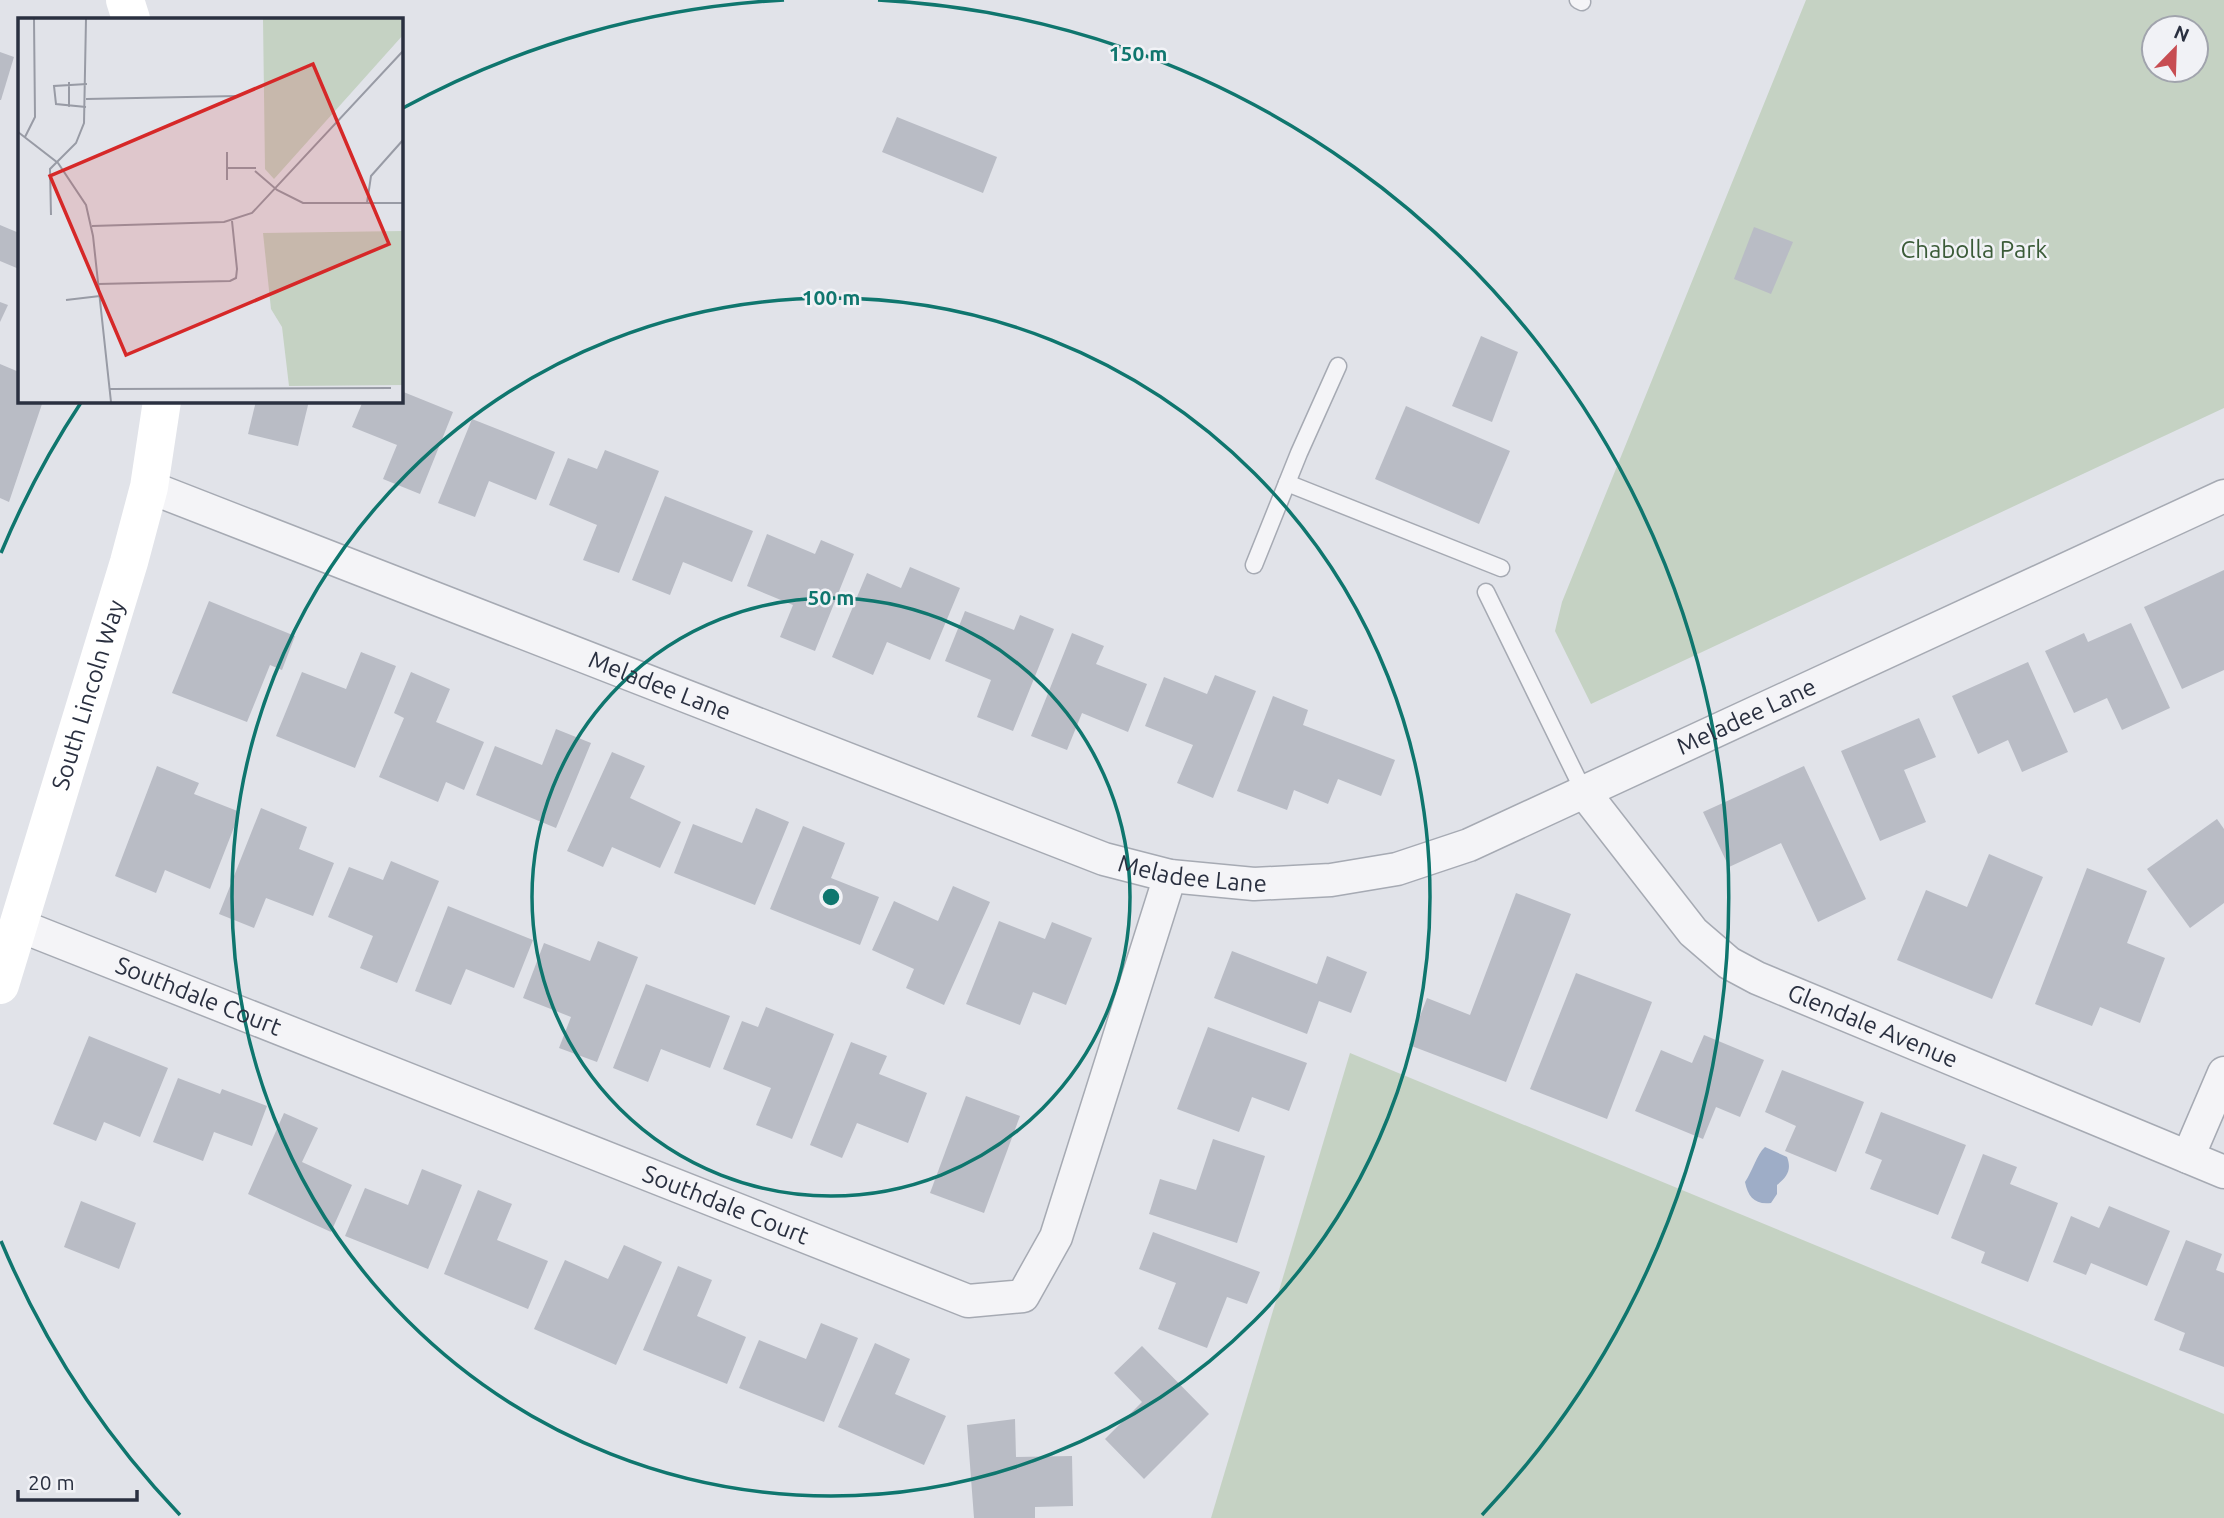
<svg xmlns="http://www.w3.org/2000/svg" width="2224" height="1518" viewBox="0 0 2224 1518" font-family="Ubuntu,sans-serif">
	<style>
		.green { fill: #c5d2c3; fill-rule: evenodd }
		.water { fill: #9eadc7 }
		.building { fill: #b9bcc5 }
		.lines { fill: none; stroke-linecap: round; stroke-linejoin: round }
		.service-casing { stroke: #a6aab3; stroke-width: 19 }
		.minor-casing { stroke: #a6aab3; stroke-width: 35 }
		.service { stroke: #f4f4f7; stroke-width: 16 }
		.minor { stroke: #f4f4f7; stroke-width: 32 }
		.secondary { stroke: #fff; stroke-width: 38 }
		.ring { fill: none; stroke: #0f766e; stroke-width: 3.5 }
		.labels { text-anchor: middle; stroke-width: 5; stroke-linejoin: round; paint-order: stroke }
		.park-label { font-size: 24px; fill: #3b5b38; stroke: #f1f2f6 }
		.street-label { font-size: 24px; fill: #2a3040; stroke: #f1f2f6 }
		.inset-road { fill: none; stroke: #989ba5; stroke-width: 2 }
		.view { fill: #d62828; fill-opacity: 0.15; stroke: #d62828; stroke-width: 3.5 }
		.inset-edge { fill: none; stroke: #2a3040; stroke-width: 3.5 }
		.centre { fill: #0f766e; stroke: #f1f2f6; stroke-width: 3.5 }
		.ring-label { font-size: 21px; text-anchor: middle; font-weight: bold; fill: #0f766e; stroke: #f1f2f6; stroke-width: 5; stroke-linejoin: round; paint-order: stroke }
	</style>
	<rect width="100%" height="100%" fill="#e1e3e9"/>
	<g class="green">
		<path d="M 1806,0 L 2224,0 L 2224,408 L 1591,704 L 1555,631 L 1562,602 ZM 2154,28 L 2196,28 L 2196,70 L 2154,70 Z"/>
		<polygon points="1350,1053 2224,1414 2224,1518 1211,1518"/>
	</g>
	<path class="water" d="M 1765,1147 L 1787,1157 C 1792,1170 1787,1177 1777,1185 L 1777,1194 L 1771,1203 C 1755,1205 1748,1197 1745,1182 C 1752,1172 1757,1154 1765,1147 Z"/>
	<g class="building">
		<polygon points="0,52 14,57 1,100 0,100"/>
		<polygon points="897,117 997,157 983,193 882,152"/>
		<polygon points="0,225 19,233 19,269 0,261"/>
		<polygon points="1754,227 1793,242 1771,294 1734,279"/>
		<polygon points="0,302 8,305 0,322"/>
		<polygon points="1481,336 1518,352 1492,422 1452,406"/>
		<polygon points="0,364 19,372 19,401 43,401 9,502 0,498"/>
		<polygon points="401,391 453,412 420,494 383,479 397,445 352,427 363,401 401,401"/>
		<polygon points="256,401 309,401 298,446 248,434"/>
		<polygon points="1406,406 1510,451 1479,524 1375,479"/>
		<polygon points="472,419 555,452 536,500 489,481 475,517 438,503"/>
		<polygon points="605,450 659,471 619,573 583,560 597,525 549,505 568,458 597,469"/>
		<polygon points="665,496 753,531 732,582 683,562 670,595 632,580"/>
		<polygon points="767,534 815,554 821,540 854,554 815,651 780,637 793,605 747,586"/>
		<polygon points="910,567 960,588 930,660 887,642 873,675 832,657 867,573 901,588"/>
		<polygon points="2224,570 2224,670 2182,689 2144,607"/>
		<polygon points="209,601 295,636 282,670 270,665 247,722 172,693"/>
		<polygon points="965,611 1014,630 1020,615 1054,629 1013,731 977,717 991,680 945,661"/>
		<polygon points="2131,623 2170,708 2122,730 2107,698 2074,713 2045,651 2084,633 2088,642"/>
		<polygon points="1072,633 1104,646 1096,664 1147,684 1128,732 1082,713 1067,750 1031,736"/>
		<polygon points="361,652 396,666 355,768 276,736 302,672 346,689"/>
		<polygon points="2028,662 2068,752 2022,772 2008,740 1978,754 1952,696"/>
		<polygon points="411,672 450,689 436,722 484,742 464,790 446,782 438,802 379,777 404,718 394,713"/>
		<polygon points="1215,675 1256,691 1213,798 1177,783 1193,745 1145,726 1164,677 1207,694"/>
		<polygon points="1273,696 1308,710 1303,725 1395,760 1381,796 1338,779 1328,804 1294,790 1287,810 1237,791"/>
		<polygon points="1919,718 1936,757 1904,770 1926,822 1880,841 1841,751"/>
		<polygon points="556,729 591,743 556,828 476,795 495,746 542,765"/>
		<polygon points="612,752 645,766 630,798 681,822 660,868 612,847 603,867 567,851"/>
		<polygon points="157,766 199,783 194,794 240,812 210,889 165,870 156,893 115,876"/>
		<polygon points="1804,766 1866,899 1818,922 1781,843 1729,867 1703,812"/>
		<polygon points="261,808 307,827 299,849 334,863 313,916 266,898 254,928 219,914"/>
		<polygon points="756,808 789,822 755,905 674,873 693,824 742,843"/>
		<polygon points="2217,819 2224,829 2224,903 2190,928 2147,869"/>
		<polygon points="803,826 845,843 831,878 879,897 860,945 770,909"/>
		<polygon points="1989,854 2043,877 1992,999 1897,960 1926,890 1967,907"/>
		<polygon points="391,861 439,881 397,983 360,968 373,936 328,917 349,867 383,880"/>
		<polygon points="2087,868 2147,891 2127,943 2165,958 2140,1023 2100,1007 2092,1026 2035,1004"/>
		<polygon points="953,886 990,902 944,1005 906,988 914,969 872,950 894,901 938,921"/>
		<polygon points="1516,893 1571,914 1506,1082 1409,1045 1427,998 1470,1015"/>
		<polygon points="448,906 533,940 514,988 466,969 451,1005 415,991"/>
		<polygon points="999,921 1045,939 1052,922 1092,938 1066,1005 1033,992 1020,1025 966,1004"/>
		<polygon points="598,941 638,957 597,1062 559,1048 571,1017 523,998 544,943 590,961"/>
		<polygon points="1232,951 1317,984 1327,956 1367,972 1351,1013 1319,1001 1307,1034 1214,998"/>
		<polygon points="1576,973 1652,1002 1607,1119 1530,1089"/>
		<polygon points="646,984 730,1016 710,1068 661,1049 648,1082 613,1068"/>
		<polygon points="766,1007 834,1034 792,1139 756,1125 771,1088 723,1069 742,1021 758,1027"/>
		<polygon points="1208,1027 1307,1063 1289,1111 1252,1097 1239,1132 1177,1109"/>
		<polygon points="1704,1035 1764,1060 1740,1117 1716,1107 1703,1139 1635,1111 1661,1050 1692,1063"/>
		<polygon points="89,1036 168,1068 140,1137 104,1122 96,1141 53,1124"/>
		<polygon points="851,1042 887,1056 879,1074 927,1093 908,1143 857,1123 842,1158 810,1145"/>
		<polygon points="1782,1070 1864,1102 1836,1172 1785,1151 1796,1126 1765,1112"/>
		<polygon points="178,1078 220,1094 222,1089 267,1106 252,1146 214,1132 203,1161 153,1142"/>
		<polygon points="966,1096 1020,1116 984,1213 930,1193"/>
		<polygon points="1881,1112 1966,1145 1938,1215 1870,1189 1882,1160 1865,1153"/>
		<polygon points="284,1113 318,1128 302,1162 352,1185 331,1232 248,1194"/>
		<polygon points="1213,1139 1265,1156 1237,1243 1149,1214 1160,1179 1196,1190"/>
		<polygon points="1983,1154 2017,1167 2010,1184 2058,1203 2028,1282 1981,1263 1985,1252 1951,1238"/>
		<polygon points="422,1169 462,1185 428,1269 345,1236 365,1188 408,1205"/>
		<polygon points="478,1190 512,1204 497,1240 548,1261 528,1309 444,1274"/>
		<polygon points="81,1201 136,1223 119,1269 64,1247"/>
		<polygon points="2109,1206 2170,1231 2147,1286 2091,1263 2086,1275 2053,1262 2071,1216 2099,1228"/>
		<polygon points="1153,1232 1260,1272 1247,1304 1227,1297 1207,1348 1158,1329 1176,1283 1139,1269"/>
		<polygon points="2186,1240 2222,1254 2216,1270 2224,1273 2224,1367 2179,1350 2185,1333 2154,1320"/>
		<polygon points="624,1245 662,1262 616,1365 534,1329 565,1260 608,1279"/>
		<polygon points="678,1266 712,1280 697,1316 746,1337 727,1384 643,1350"/>
		<polygon points="821,1323 858,1338 824,1422 739,1388 759,1340 806,1359"/>
		<polygon points="875,1343 910,1359 895,1394 946,1416 924,1465 838,1427"/>
		<polygon points="1142,1346 1209,1414 1144,1479 1105,1439 1142,1402 1114,1373"/>
		<polygon points="1015,1419 1016,1457 1072,1456 1073,1506 1035,1507 1035,1518 974,1518 967,1425"/>
	</g>
	<g class="lines">
		<g class="service-casing">
			<g id="service">
				<polyline points="1578,0 1582,2"/>
				<polyline points="1287,483 1501,568"/>
				<polyline points="1254,565 1299,453 1338,366"/>
				<polyline points="1486,592 1584,792"/>
			</g>
		</g>
		<g class="minor-casing">
			<g id="minor">
				<path id="s1" d="M 149,487 L 1104,859 L 1170,876 L 1254,884 L 1331,880 L 1397,869 L 1469,845 L 2224,496"/>
				<path id="s2" d="M 1584,792 L 1693,932 L 1729,963 L 1757,978 L 2224,1172"/>
				<path id="s3" d="M 18,925 L 968,1301 L 1023,1296 L 1056,1237 L 1170,876"/>
				<polyline points="2188,1157 2224,1073"/>
			</g>
		</g>
		<use href="#service" class="service"/>
		<use href="#minor" class="minor"/>
		<g class="secondary">
			<polyline points="125,0 131,19"/>
			<path id="s4" d="M 0,985 L 129,562 L 149,487 L 162,401"/>
		</g>
	</g>
	<g class="ring">
		<circle cx="831" cy="897" r="299"/>
		<circle cx="831" cy="897" r="599"/>
		<path d="M180 1515A898 898 0 0 1 1 1241M1 553A898 898 0 0 1 82 401M403 108A898 898 0 0 1 784 0M878 0A898 898 0 0 1 1482 1515"/>
	</g>
	<g class="labels">
		<g class="park-label">
			<text x="1974" y="258">Chabolla Park</text>
		</g>
		<g class="street-label">
			<text dy="8" stroke="none"><textPath href="#s1" startOffset="548">Meladee Lane</textPath></text>
			<text dy="8" stroke="none"><textPath href="#s4" startOffset="303">South Lincoln Way</textPath></text>
			<text dy="8" stroke="none"><textPath href="#s1" startOffset="1703">Meladee Lane</textPath></text>
			<text dy="8" stroke="none"><textPath href="#s1" startOffset="1115">Meladee Lane</textPath></text>
			<text dy="8" stroke="none"><textPath href="#s3" startOffset="194">Southdale Court</textPath></text>
			<text dy="8" stroke="none"><textPath href="#s2" startOffset="382">Glendale Avenue</textPath></text>
			<text dy="8" stroke="none"><textPath href="#s3" startOffset="761">Southdale Court</textPath></text>
		</g>
	</g>
	<g transform="translate(18 18)">
		<rect width="385" height="385" fill="#e1e3e9"/>
		<path d="M 245,1 L 385,1 L 385,17 L 256,161 L 247,151 ZM 385,213 L 385,367 L 271,368 L 264,309 L 253,291 L 245,215 Z" fill="#c5d2c3"/>
		<path class="inset-road" d="M 51,64 L 51,89M 68,81 L 219,78M 68,89 L 38,86 L 36,68 L 69,66M 0,114 L 40,145 L 68,187 L 75,218 L 93,384M 7,119 L 17,99 L 16,1M 209,134 L 209,162M 208,150 L 238,150M 237,153 L 259,172 L 285,185 L 385,185M 349,185 L 353,158 L 385,122M 33,197 L 32,151 L 58,125 L 66,105 L 68,1M 74,208 L 206,204 L 234,195 L 385,33M 80,266 L 212,263 L 218,260 L 219,251 L 214,203M 48,282 L 82,278M 92,371 L 373,370"/>
		<path class="view" d="M 295,46 L 371,226 L 108,337 L 32,158 Z"/>
		<rect width="385" height="385" class="inset-edge"/>
	</g>
	<circle cx="831" cy="897" r="10" class="centre"/>
	<g class="ring-label">
		<text x="1138" y="61">150 m</text>
		<text x="831" y="305">100 m</text>
		<text x="831" y="605">50 m</text>
	</g>
	<g transform="translate(2175 49) rotate(23)"><circle r="33" fill="#f1f2f6" stroke="#a1a4ad" stroke-width="2"/>
	<path d="M0-5L12 26L0 18L-12 26Z" fill="#c74d52"/>
	<text y="-10" font-size="19" font-weight="bold" text-anchor="middle" fill="#2a3040">N</text>
	</g>
	<path d="M18 1490v10h119v-10" fill="none" stroke="#2a3040" stroke-width="3.5"/>
	<text x="28" y="1490" font-size="21" fill="#2a3040" stroke="#f1f2f6" stroke-width="5" paint-order="stroke">20 m</text>
</svg>
